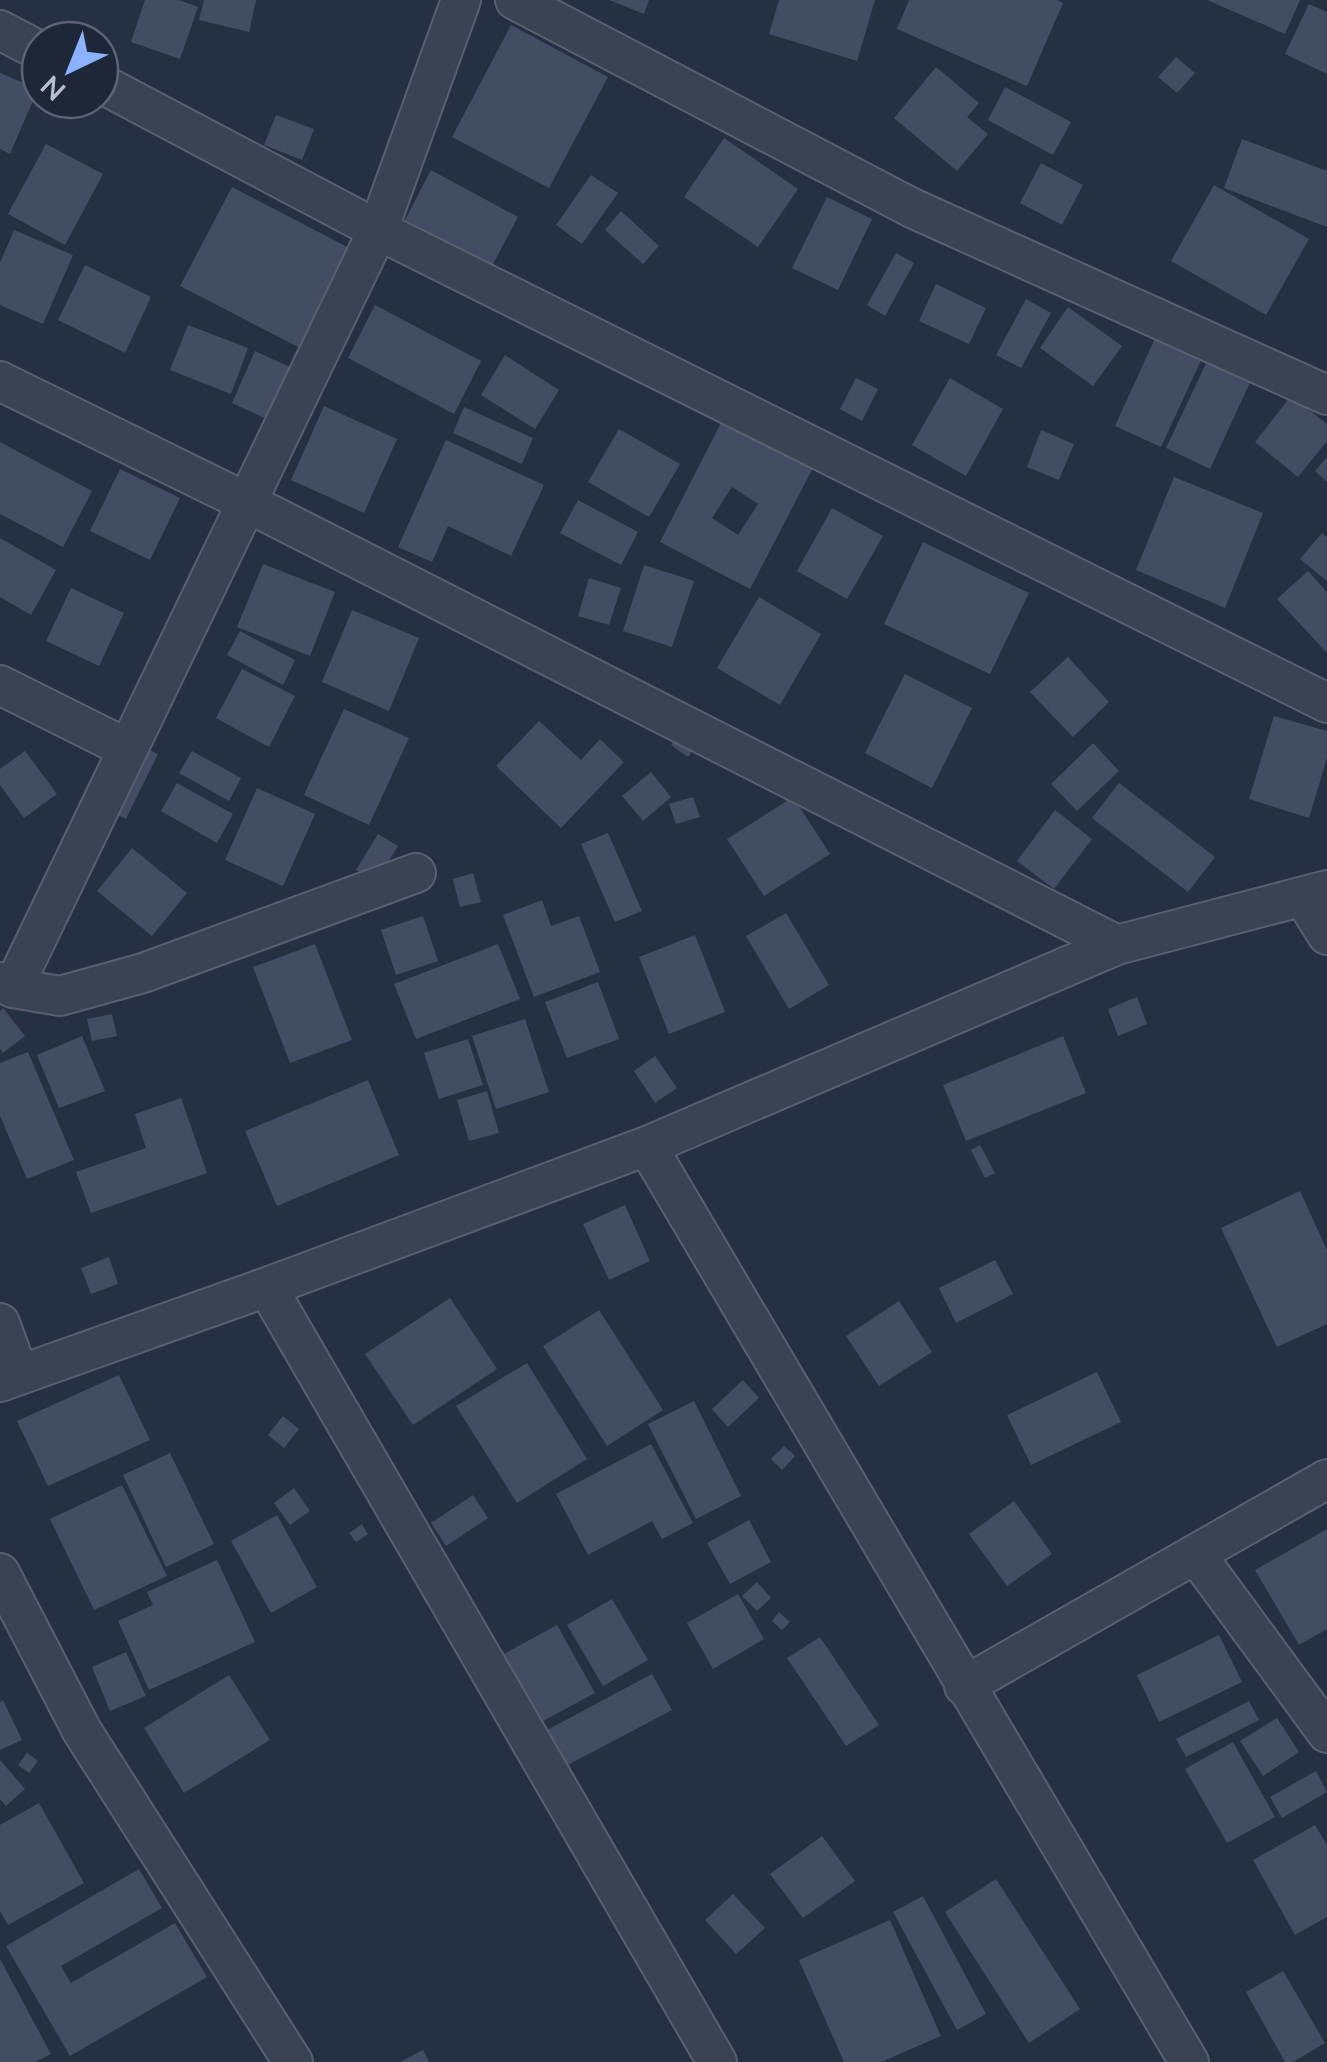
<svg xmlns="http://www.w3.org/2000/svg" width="1327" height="2062" viewBox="0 0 1327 2062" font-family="Mulish,sans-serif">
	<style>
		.building { fill: #424d63; fill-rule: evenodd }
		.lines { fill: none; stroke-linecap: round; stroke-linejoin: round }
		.minor-casing { stroke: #586070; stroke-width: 42 }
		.minor { stroke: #3a4353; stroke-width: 38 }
	</style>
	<rect width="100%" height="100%" fill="#253043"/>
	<g class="building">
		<polygon points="145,0 179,0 198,7 180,59 131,42"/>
		<polygon points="204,0 256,0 249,32 199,20"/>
		<polygon points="609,0 649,0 644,14"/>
		<polygon points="779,0 875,0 857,61 769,34"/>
		<polygon points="909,0 1057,0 1063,3 1027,86 897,29"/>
		<polygon points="1207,0 1300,0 1285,34"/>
		<polygon points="1309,4 1327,12 1327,74 1285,54"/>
		<polygon points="511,25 608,77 549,188 452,137"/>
		<polygon points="1176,57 1195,73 1177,93 1158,77"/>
		<polygon points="936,67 979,103 967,117 988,134 957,171 894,118"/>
		<polygon points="0,73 38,89 10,154 0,149"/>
		<polygon points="1005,87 1071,122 1053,155 988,120"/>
		<polygon points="276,115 314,129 302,160 264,145"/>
		<polygon points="724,138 798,189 758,247 684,197"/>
		<polygon points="1242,139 1327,171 1327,227 1224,188"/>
		<polygon points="46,144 103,174 65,245 8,214"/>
		<polygon points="1041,163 1083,185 1062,225 1020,203"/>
		<polygon points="431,170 518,217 492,266 405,220"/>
		<polygon points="591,175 618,193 582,244 556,225"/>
		<polygon points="1214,185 1309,239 1266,315 1171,261"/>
		<polygon points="232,187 351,249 300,348 180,286"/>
		<polygon points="827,197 872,219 838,290 792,268"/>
		<polygon points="621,211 659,246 643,264 605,230"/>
		<polygon points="14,230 73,255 43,324 0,305 0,263"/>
		<polygon points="896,253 914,263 885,316 867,305"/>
		<polygon points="85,265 151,297 125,353 58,320"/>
		<polygon points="936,284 986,308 969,344 919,321"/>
		<polygon points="1026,299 1051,313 1021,368 996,355"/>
		<polygon points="375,305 481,361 454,414 348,358"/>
		<polygon points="1068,307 1122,346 1093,386 1040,348"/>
		<polygon points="188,325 248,348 231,394 170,370"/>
		<polygon points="1156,336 1202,358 1161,447 1115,426"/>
		<polygon points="255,351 294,369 271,421 232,403"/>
		<polygon points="505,355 559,390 535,429 481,395"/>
		<polygon points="1210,355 1253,376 1210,469 1166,448"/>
		<polygon points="856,378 878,389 862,421 840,409"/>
		<polygon points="950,378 1003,409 966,476 912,445"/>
		<polygon points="1291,396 1327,424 1327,441 1298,477 1255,442"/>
		<polygon points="324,406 397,439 364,513 291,480"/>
		<polygon points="464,407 533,438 522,464 453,433"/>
		<path d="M 723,419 L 814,466 L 750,589 L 660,542 ZM 732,487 L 758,504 L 738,535 L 712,518 Z"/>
		<polygon points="619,429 680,464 649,517 588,482"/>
		<polygon points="1041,430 1074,444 1059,480 1027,467"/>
		<polygon points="446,440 544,485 511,556 448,526 432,562 398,547"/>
		<polygon points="0,442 92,491 63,547 0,514"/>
		<polygon points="1327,457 1327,482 1315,471"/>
		<polygon points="120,469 180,498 150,560 90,531"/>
		<polygon points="1174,477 1263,513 1225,608 1136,570"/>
		<polygon points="578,500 638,532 621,565 560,533"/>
		<polygon points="832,508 883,536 847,599 797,571"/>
		<polygon points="1322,533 1327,537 1327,581 1300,559"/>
		<polygon points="0,538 56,570 31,615 0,597"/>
		<polygon points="923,542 1029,593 990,674 884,624"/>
		<polygon points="263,564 335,592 310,656 237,627"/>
		<polygon points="644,565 694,581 672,647 623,631"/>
		<polygon points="1308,571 1327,592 1327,653 1277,599"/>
		<polygon points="589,578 621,588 609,625 578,616"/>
		<polygon points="71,588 124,613 99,666 46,641"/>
		<polygon points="759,597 821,634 780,705 717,668"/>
		<polygon points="352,610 419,638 389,711 322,682"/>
		<polygon points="240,631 295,660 283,685 227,655"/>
		<polygon points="1068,657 1109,702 1073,737 1030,692"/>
		<polygon points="242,669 295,696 269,747 216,718"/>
		<polygon points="905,674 972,708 932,788 865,753"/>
		<polygon points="344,709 409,738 369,825 304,795"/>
		<polygon points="1274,716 1327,731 1327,758 1309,818 1249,799"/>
		<polygon points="539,721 581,760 600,739 624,762 561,828 496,766"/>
		<polygon points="679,733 696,745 688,757 671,745"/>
		<polygon points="1093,743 1119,771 1077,811 1051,784"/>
		<polygon points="139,745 158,754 126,819 108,810"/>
		<polygon points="25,751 57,794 24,818 0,785 0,769"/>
		<polygon points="192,751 241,778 229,801 179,773"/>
		<polygon points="651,772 671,797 643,821 622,796"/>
		<polygon points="177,783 233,814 217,843 161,811"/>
		<polygon points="1119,783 1215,857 1188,892 1092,818"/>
		<polygon points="257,788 315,814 283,886 225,860"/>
		<polygon points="693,797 700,817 676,824 669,804"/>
		<polygon points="793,797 830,854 764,896 727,839"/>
		<polygon points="1055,810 1092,839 1054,889 1017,861"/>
		<polygon points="608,833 642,911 615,922 581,844"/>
		<polygon points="378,834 398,846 376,882 356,870"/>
		<polygon points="132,848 187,893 152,936 97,891"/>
		<polygon points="473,873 481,902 460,907 453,879"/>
		<polygon points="542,900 551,926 579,916 600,972 534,997 503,915"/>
		<polygon points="786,913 829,985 789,1009 746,936"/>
		<polygon points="423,916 438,961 396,975 381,930"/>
		<polygon points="695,935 725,1012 669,1034 639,957"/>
		<polygon points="315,944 352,1040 290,1063 253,967"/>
		<polygon points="498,944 520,999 416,1039 394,984"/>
		<polygon points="598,982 619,1039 567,1058 545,1002"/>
		<polygon points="1137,997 1147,1024 1118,1036 1108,1009"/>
		<polygon points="3,1008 25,1036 3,1053 0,1049 0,1011"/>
		<polygon points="112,1014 117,1036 92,1041 87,1019"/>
		<polygon points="525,1019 549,1092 496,1109 472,1036"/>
		<polygon points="82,1036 105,1091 59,1108 37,1055"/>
		<polygon points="1063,1036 1086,1093 966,1141 943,1085"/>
		<polygon points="468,1039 483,1085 439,1099 424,1053"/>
		<polygon points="28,1052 74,1160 27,1179 0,1116 0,1063"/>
		<polygon points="655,1056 677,1088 655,1103 634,1071"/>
		<polygon points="368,1080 399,1155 277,1206 245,1131"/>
		<polygon points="487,1091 499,1133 469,1141 457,1100"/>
		<polygon points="181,1098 207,1173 91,1213 76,1172 146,1148 135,1114"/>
		<polygon points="980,1145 995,1173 985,1178 971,1150"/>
		<polygon points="1300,1191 1327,1250 1327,1324 1277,1347 1221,1228"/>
		<polygon points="625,1205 650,1261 609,1280 583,1224"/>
		<polygon points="109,1257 118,1284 91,1294 81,1268"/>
		<polygon points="995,1260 1013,1294 956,1323 939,1288"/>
		<polygon points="450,1298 497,1369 413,1425 365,1354"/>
		<polygon points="899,1301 932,1352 879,1386 846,1336"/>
		<polygon points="599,1310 663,1410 607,1446 543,1346"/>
		<polygon points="527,1363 587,1459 517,1503 456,1406"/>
		<polygon points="1097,1372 1121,1422 1031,1465 1007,1415"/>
		<polygon points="119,1375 150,1440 48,1486 17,1421"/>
		<polygon points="743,1380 759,1398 728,1427 712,1409"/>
		<polygon points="694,1401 741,1496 696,1519 648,1424"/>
		<polygon points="283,1416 299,1429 284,1448 268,1435"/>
		<polygon points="651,1444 693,1523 662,1539 652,1521 588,1555 556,1494"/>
		<polygon points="784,1446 795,1456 782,1470 771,1459"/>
		<polygon points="170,1453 214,1544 166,1567 123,1475"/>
		<polygon points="122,1485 167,1576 94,1610 50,1519"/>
		<polygon points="294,1488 310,1511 290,1525 274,1503"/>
		<polygon points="473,1495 488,1518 446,1546 431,1523"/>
		<polygon points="1014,1501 1052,1554 1007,1586 969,1534"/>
		<polygon points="277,1515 317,1587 271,1613 231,1541"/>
		<polygon points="749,1520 771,1562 730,1584 707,1543"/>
		<polygon points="362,1524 368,1534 356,1542 349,1533"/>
		<polygon points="1327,1529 1327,1629 1299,1645 1255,1570"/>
		<polygon points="217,1560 255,1642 149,1690 118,1621 153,1605 147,1592"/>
		<polygon points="757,1582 771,1598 757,1611 742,1596"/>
		<polygon points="738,1594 764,1639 713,1669 687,1623"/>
		<polygon points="612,1599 648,1660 603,1686 567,1625"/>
		<polygon points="779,1612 790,1622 782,1630 772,1621"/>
		<polygon points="557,1625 595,1693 541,1722 504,1654"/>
		<polygon points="1219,1635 1242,1682 1159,1722 1137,1675"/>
		<polygon points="820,1637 879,1725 846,1746 787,1658"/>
		<polygon points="126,1652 146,1696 110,1711 92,1667"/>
		<polygon points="652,1674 672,1710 564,1767 545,1731"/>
		<polygon points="229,1675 270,1740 184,1793 144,1728"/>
		<polygon points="3,1700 22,1740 0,1750 0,1702"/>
		<polygon points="1249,1701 1259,1720 1186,1757 1176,1739"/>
		<polygon points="1277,1718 1299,1752 1263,1776 1240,1741"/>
		<polygon points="1233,1742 1275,1817 1227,1843 1185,1769"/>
		<polygon points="27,1753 38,1761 29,1773 18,1765"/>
		<polygon points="0,1760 25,1789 6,1806 0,1799"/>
		<polygon points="1316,1771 1327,1792 1282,1818 1270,1797"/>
		<polygon points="39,1803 84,1883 8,1925 0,1911 0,1825"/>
		<polygon points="1315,1825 1327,1845 1327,1917 1295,1935 1253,1860"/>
		<polygon points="822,1836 855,1881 803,1918 770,1874"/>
		<polygon points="139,1869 162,1908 61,1966 71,1983 175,1923 207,1977 70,2056 6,1946"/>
		<polygon points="996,1879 1080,2009 1029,2043 945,1912"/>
		<polygon points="733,1894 765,1928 736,1954 705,1920"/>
		<polygon points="923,1896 986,2014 957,2030 893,1912"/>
		<polygon points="890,1920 941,2036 881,2062 844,2062 799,1960"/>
		<polygon points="0,1959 51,2054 35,2062 0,2062"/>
		<polygon points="1283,1971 1325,2043 1293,2062 1285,2062 1246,1992"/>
		<polygon points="423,2050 429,2062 400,2062"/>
	</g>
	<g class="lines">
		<g class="minor-casing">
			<g id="minor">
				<polyline points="515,0 912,208 1327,395"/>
				<polyline points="0,30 40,51"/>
				<polyline points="100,83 378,230 1327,703"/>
				<polyline points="0,381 246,502 1117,945"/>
				<polyline points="0,685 126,748"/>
				<polyline points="1304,898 1327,935"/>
				<polyline points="0,982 13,988 60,996 143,973 416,873"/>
				<polyline points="13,988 378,230 461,0"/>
				<polyline points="647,1146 1189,2062"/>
				<polyline points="267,1287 717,2062"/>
				<polyline points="0,1323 19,1375"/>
				<polyline points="0,1382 267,1287 647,1146 1117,945 1327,890"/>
				<polyline points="1197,1556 1327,1733"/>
				<polyline points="0,1573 82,1731 293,2062"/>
				<polyline points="964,1686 1327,1479"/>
			</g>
		</g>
		<use href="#minor" class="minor"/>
	</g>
	<g transform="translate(70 70) rotate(223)"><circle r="48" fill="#1e2738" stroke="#5b6374" stroke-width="2.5"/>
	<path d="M0-8L18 38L0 25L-18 38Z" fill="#8cb1fd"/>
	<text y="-15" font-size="28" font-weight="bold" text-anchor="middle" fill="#b7becd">N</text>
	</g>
</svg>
